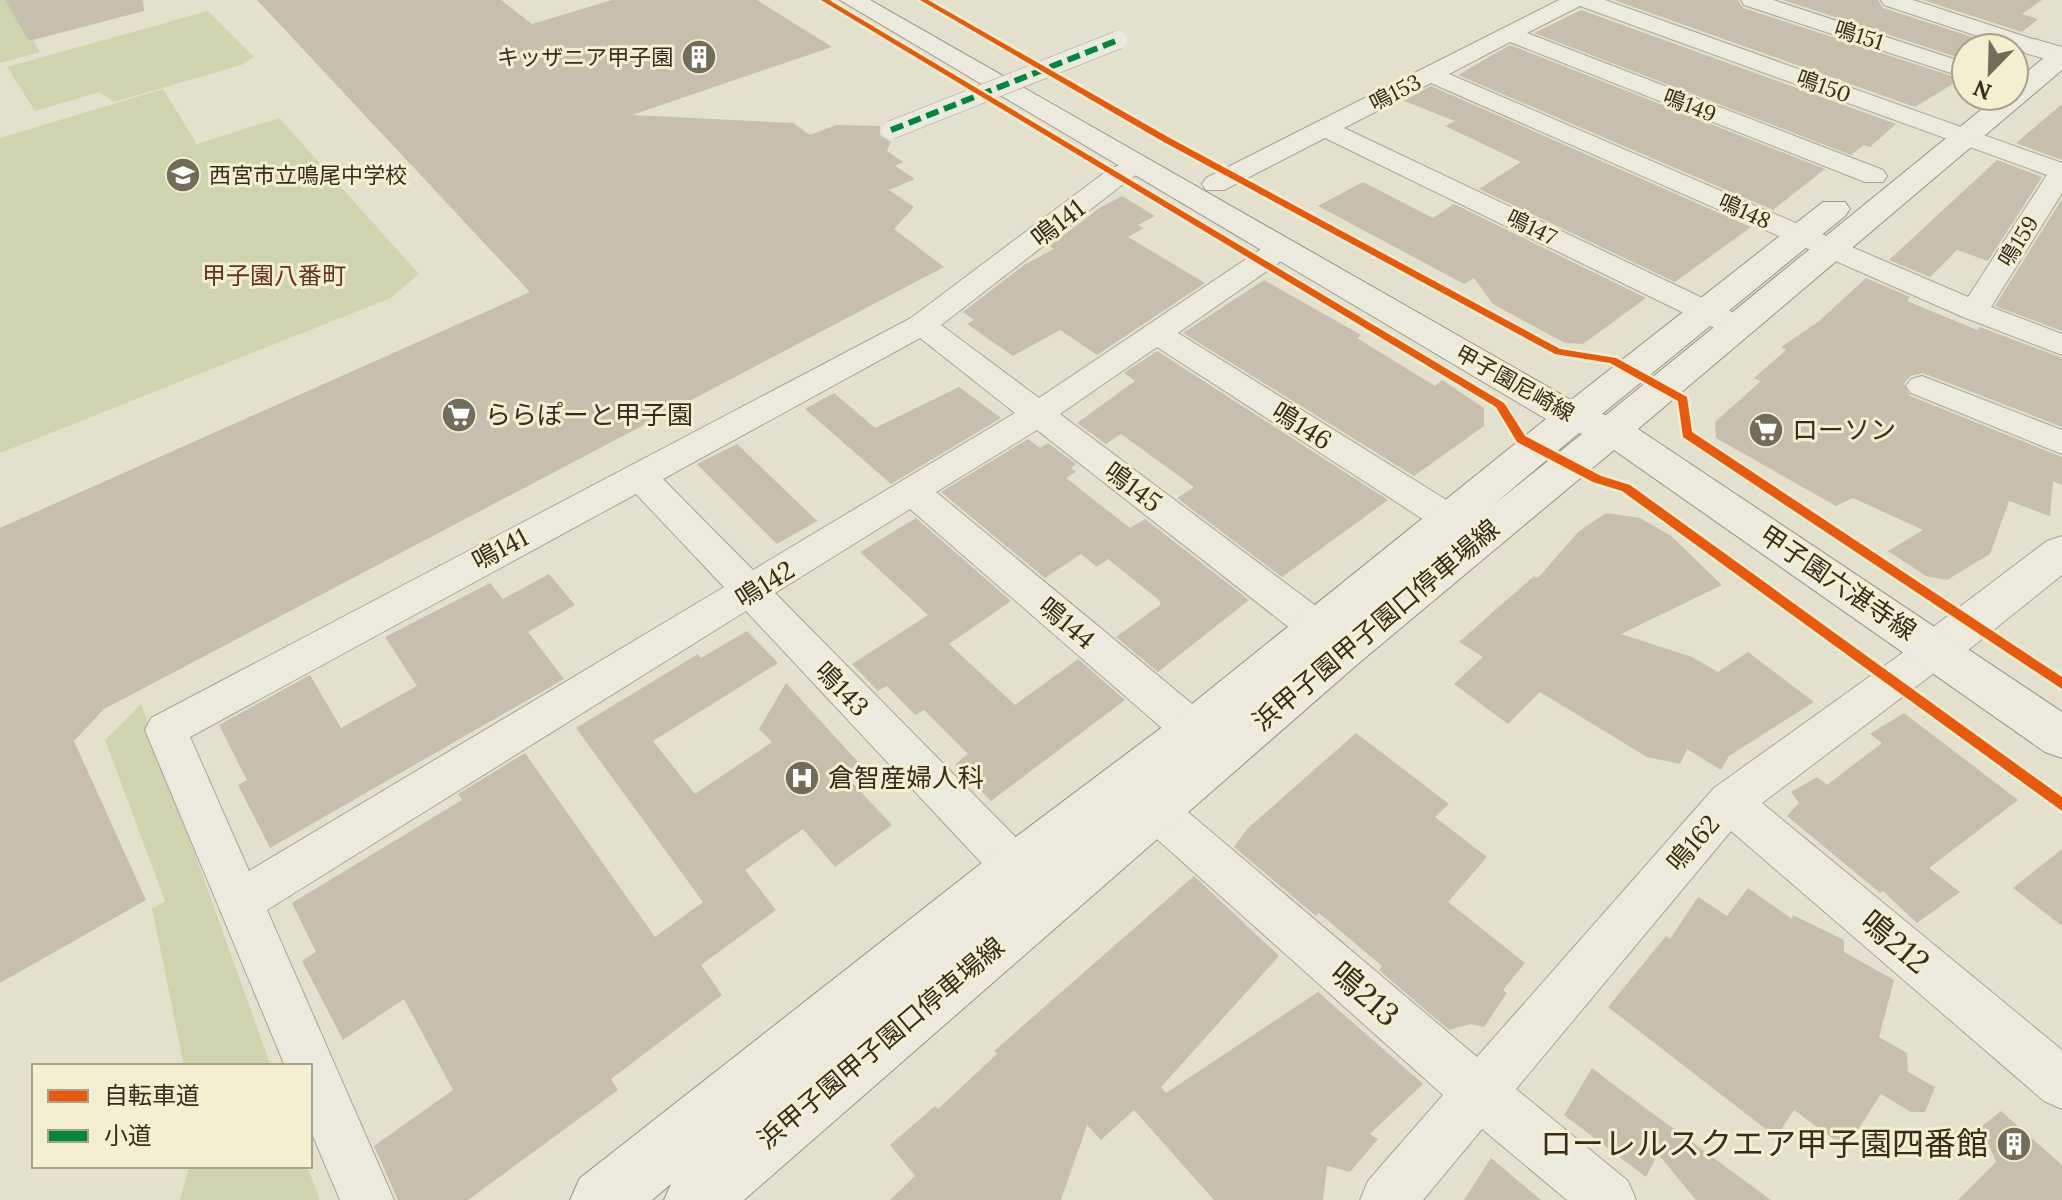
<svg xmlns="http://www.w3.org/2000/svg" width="2062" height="1200" viewBox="0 0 2062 1200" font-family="Lora,'Noto Sans JP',serif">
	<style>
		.green { fill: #cfd4af }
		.building { fill: #c7beae }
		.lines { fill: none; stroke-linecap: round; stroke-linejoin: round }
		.minor-casing { stroke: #a8a496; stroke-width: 2 }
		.tertiary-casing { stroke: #a8a496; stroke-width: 2 }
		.secondary-casing { stroke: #989486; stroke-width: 2 }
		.minor { fill: #ece9de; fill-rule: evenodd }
		.tertiary { fill: #ece9de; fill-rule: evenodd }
		.secondary { fill: #ece9de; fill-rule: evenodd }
		.pedestrian-bridge-casing { stroke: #a8a496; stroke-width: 19; stroke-linecap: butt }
		.pedestrian-bridge { stroke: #ece9de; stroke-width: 18 }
		.quiet { stroke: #00873e; stroke-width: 6; stroke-dasharray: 13 6; stroke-linecap: butt }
		.cycleway-casing { stroke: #f5efd2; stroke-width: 5 }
		.cycleway { fill: #e8590c; fill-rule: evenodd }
		.labels { text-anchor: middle; stroke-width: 6; stroke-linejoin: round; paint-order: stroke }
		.far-street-label { font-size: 22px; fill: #372d1e; stroke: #f5efd2 }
		.far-poi-label { font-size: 22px; fill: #372d1e; stroke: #f5efd2; text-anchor: end }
		.far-neighbourhood-label { font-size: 24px; fill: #63351e; stroke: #f5efd2 }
		.street-label { font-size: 26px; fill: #372d1e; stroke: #f5efd2 }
		.poi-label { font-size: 26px; fill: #372d1e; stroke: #f5efd2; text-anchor: start }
		.near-street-label { font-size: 32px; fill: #372d1e; stroke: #f5efd2 }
		.near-poi-label { font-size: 32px; fill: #372d1e; stroke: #f5efd2; text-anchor: end }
	</style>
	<rect width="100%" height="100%" fill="#e3e0cd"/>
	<g class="green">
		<polygon points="0,0 10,0 40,52 0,63"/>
		<polygon points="208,11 254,57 241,65 114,102 100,92 35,111 7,67"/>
		<polygon points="163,89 197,144 279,118 419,274 391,298 0,453 0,138"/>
		<polygon points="141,704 271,1066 184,1066 152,908 165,901 105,740"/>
		<polygon points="189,1166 307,1166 320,1200 180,1200"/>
	</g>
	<g class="building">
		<polygon points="5,0 143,0 144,11 29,41"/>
		<polygon points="257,0 501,0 532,24 612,0 757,0 832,47 632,115 793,123 810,135 836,125 880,126 880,135 891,142 887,151 903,162 895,166 915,179 889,190 914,207 894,229 944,267 104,709 74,741 146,900 0,983 0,528 530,292"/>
		<polygon points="1614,0 1738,0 1743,8 1961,79 1915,107"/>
		<polygon points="1783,0 1878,0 1883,8 2003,47 1966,48 1966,60"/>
		<polygon points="1923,0 2042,0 2022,14 2038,19 2022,32"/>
		<polygon points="1581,10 1896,124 1870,147 1864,145 1851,155 1534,33"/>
		<polygon points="1510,45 1825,169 1773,210 1458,75"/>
		<polygon points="1431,86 1751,227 1675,282 1479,189 1521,162 1445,126 1455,121 1404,101"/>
		<polygon points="2062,104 2062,160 2016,143"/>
		<polygon points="1997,160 2042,177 1988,261 1957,250 1930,277 1889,260"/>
		<polygon points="1363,182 1433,218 1454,204 1646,298 1583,344 1565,343 1493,304 1474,278 1464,284 1318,206"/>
		<polygon points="1122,196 1155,216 1138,225 1144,228 1128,237 1205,283 1097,355 1060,330 1013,356 967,324 974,320 963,312 1024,265 1054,249 1049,246 1101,207"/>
		<polygon points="2062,199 2062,331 1995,306"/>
		<polygon points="1866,278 1910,297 1907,301 1977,330 1980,327 2062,358 2062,427 1923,373 1910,376 1904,384 1910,396 2062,457 2062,485 2053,481 2050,516 2009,501 1990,554 1947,580 1926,576 1888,551 1923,530 1853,498 1836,506 1716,438 1715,422 1761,381 1754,378 1786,350 1781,347 1818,322"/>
		<polygon points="1264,280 1361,335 1357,338 1435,386 1442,380 1484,408 1484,426 1414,476 1183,333"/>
		<polygon points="1157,351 1388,500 1282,577 1177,498 1194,487 1121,434 1106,444 1077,423 1135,381 1124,373"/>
		<polygon points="959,387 1001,418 891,484 805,409 834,393 875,428"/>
		<polygon points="1028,439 1040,448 1048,443 1076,464 1071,468 1076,472 1066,478 1130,528 1145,519 1249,600 1158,672 1116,637 1160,605 1160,601 1108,559 1097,567 1081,554 1045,578 941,492"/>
		<polygon points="737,444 817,521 777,544 697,464"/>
		<polygon points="1606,513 1640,518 1671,536 1722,585 1621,634 1692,657 1718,672 1748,652 1814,702 1729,756 1721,770 1687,749 1680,764 1647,757 1540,692 1508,724 1454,684 1483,657 1459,642 1534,576 1538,578 1578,532"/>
		<polygon points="916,518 1011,601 949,644 1015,705 1078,659 1125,700 991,801 955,764 968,754 924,710 915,715 887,686 878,691 852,664 928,615 860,552"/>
		<polygon points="549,574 575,605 528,632 564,679 270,848 238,785 247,780 219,725 310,675 341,728 417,686 385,637 490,583 503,599"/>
		<polygon points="747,631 778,663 653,741 695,794 772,742 759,729 786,683 859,763 844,774 892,825 835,867 803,829 745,870 776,910 701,965 722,995 611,1079 618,1090 468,1200 398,1200 374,1146 453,1090 404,999 343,1040 302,961 316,952 292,903 462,800 458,794 525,753 655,937 703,902 576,728 698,654 701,658"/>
		<polygon points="1904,713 2018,800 1929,868 1960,892 1917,923 1883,891 1880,893 1787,816 1799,803 1791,792 1817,777 1827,785 1882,743 1870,734"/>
		<polygon points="1356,733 1449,804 1435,817 1487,857 1448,902 1525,963 1503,990 1507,993 1484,1027 1470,1024 1449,1030 1379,970 1382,966 1319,913 1316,916 1234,847 1248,828"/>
		<polygon points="2062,849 2062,926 2013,888"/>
		<polygon points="1194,876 1279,956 1161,1087 1166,1093 1318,992 1423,1084 1370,1134 1378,1139 1350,1172 1327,1166 1323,1200 1214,1200 1134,1110 1101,1140 1087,1125 1061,1200 890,1200 915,1176 890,1145 935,1106 938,1109 997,1054 994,1051"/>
		<polygon points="1748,888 1792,919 1793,915 1844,940 1844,952 1894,980 1879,1037 1907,1053 1908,1072 1935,1087 1925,1112 1911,1112 1881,1094 1846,1148 1794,1110 1776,1137 1608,1007 1666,936 1670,939 1698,897 1727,916"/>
		<polygon points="1592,1068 1618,1088 1771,1200 1696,1200 1658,1154 1646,1177 1564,1115"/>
		<polygon points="2001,1111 2062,1165 2062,1200 1958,1200 1996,1162 1981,1127"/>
		<polygon points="1491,1158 1541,1200 1464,1200"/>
	</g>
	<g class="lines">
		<g class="minor-casing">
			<g id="minor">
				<path d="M 1559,0 L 1605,0 L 2062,163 L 2062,193 L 1991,307 L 2062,334 L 2062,355 L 1963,317 L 1431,83 L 1344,128 L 1749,320 L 1753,327 L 1749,334 L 1727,334 L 1325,138 L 1224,190 L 1206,190 L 1202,184 L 1206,178 ZM 1580,6 L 2047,175 L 1968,297 L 1449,74 L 1510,42 L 1865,182 L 1883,182 L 1887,176 L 1883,170 L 1527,33 Z"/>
				<polygon points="1741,0 1773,0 1966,63 1966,78 1744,5"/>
				<polygon points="1881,0 1913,0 2042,42 2045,47 2034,54 2026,52 1884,5"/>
				<path d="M 1136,158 L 1149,166 L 1126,182 L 941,325 L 1039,398 L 1270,243 L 1290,243 L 1294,249 L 1290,255 L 1178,333 L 1461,509 L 1466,518 L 1461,527 L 1448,531 L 1435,527 L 1157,347 L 1060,414 L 1356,636 L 1362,647 L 1356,658 L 1342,663 L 1328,658 L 1037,430 L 936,492 L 1231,736 L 1237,749 L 1231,762 L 1216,767 L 1201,762 L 910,509 L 775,593 L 1051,873 L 1058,888 L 1051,903 L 1035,909 L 1019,903 L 746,611 L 267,910 L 394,1200 L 340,1200 L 310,1129 L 310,1066 L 285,1066 L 145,730 L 151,718 L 911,318 L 1108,170 ZM 920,338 L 1015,413 L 753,570 L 663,479 ZM 636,494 L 724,587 L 249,871 L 190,737 Z"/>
				<polygon points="1922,376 2062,430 2062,454 1911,393 1906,386 1911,379"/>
				<polygon points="1936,634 1950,639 1956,650 1950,661 1762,803 2062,1050 2062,1109 2044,1101 1731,831 1516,1089 1628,1181 1636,1200 1567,1200 1482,1129 1423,1200 1360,1200 1368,1181 1443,1095 1120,806 1113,793 1120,780 1135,774 1150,780 1477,1057 1714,788 1922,639"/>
			</g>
		</g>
		<g class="tertiary-casing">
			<g id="tertiary">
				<polygon points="2034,39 2062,47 2062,64 2025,53 2021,47 2025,41"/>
				<polygon points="2062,536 2062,575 1952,663 1936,668 1920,663 1913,650 1920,637 2047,541"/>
			</g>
		</g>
		<g class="secondary-casing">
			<path id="secondary" d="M 840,0 L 870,0 L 1571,400 L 1823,202 L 1845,202 L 1850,209 L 1845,216 L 1602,414 L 1606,415 L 1998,96 L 2014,96 L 2014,83 L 2053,50 L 2062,48 L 2062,70 L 1638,429 L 2062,712 L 2062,758 L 2045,752 L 1614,450 L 1360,662 L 744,1200 L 664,1200 L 671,1184 L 652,1200 L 570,1200 L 580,1178 L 997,851 L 1177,716 L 1546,419 ZM 1579,433 L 1582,434 L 1493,505 Z"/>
		</g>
		<use href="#minor" class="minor"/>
		<use href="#tertiary" class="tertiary"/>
		<use href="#secondary" class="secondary"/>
		<g class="pedestrian-bridge-casing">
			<polyline id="pedestrian-bridge" points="891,130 1118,40"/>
		</g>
		<use href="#pedestrian-bridge" class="pedestrian-bridge"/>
		<polyline class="quiet" points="891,130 1118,40"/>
		<g class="cycleway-casing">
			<g id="cycleway">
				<polygon points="821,0 829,0 1504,403 1525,436 1601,476 1630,485 2062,797 2062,811 1622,491 1593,482 1517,442 1496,407"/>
				<polygon points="920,0 928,0 1168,137 1560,349 1616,358 1687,397 1692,432 2062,677 2062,689 1683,437 1678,401 1610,363 1555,354 1162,141"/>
			</g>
		</g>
		<use href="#cycleway" class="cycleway"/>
	</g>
	<defs>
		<g id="building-disc" transform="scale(1.8)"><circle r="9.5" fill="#736c5b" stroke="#f5efd2"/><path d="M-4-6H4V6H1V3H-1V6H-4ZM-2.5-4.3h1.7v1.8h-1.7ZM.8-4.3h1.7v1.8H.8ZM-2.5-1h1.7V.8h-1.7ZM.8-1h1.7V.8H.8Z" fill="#fff"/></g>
		<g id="school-disc" transform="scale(1.8)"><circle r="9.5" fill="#736c5b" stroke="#f5efd2"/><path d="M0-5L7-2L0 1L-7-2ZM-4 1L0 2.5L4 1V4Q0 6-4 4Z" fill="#fff"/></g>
		<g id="supermarket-disc" transform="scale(1.8)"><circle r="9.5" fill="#736c5b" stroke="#f5efd2"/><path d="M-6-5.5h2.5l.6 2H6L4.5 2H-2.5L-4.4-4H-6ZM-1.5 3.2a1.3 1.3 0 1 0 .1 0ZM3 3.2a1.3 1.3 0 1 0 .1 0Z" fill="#fff"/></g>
		<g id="hospital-disc" transform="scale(1.8)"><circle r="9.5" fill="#736c5b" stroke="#f5efd2"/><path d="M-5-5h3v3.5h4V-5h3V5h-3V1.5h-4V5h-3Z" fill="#fff"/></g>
	</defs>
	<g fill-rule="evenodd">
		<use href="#building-disc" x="699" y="57"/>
		<use href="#school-disc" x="183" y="175"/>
		<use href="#supermarket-disc" x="459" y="415"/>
		<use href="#supermarket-disc" x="1766" y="430"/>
		<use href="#hospital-disc" x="802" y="778"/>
		<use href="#building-disc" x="2014" y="1144"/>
	</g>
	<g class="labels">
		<g class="far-street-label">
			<text transform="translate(1859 35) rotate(18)" y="8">鳴151</text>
			<text transform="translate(1824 86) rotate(20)" y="8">鳴150</text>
			<text transform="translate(1395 92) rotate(-27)" y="8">鳴153</text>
			<text transform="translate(1690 105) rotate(21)" y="8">鳴149</text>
			<text transform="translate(1745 211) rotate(24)" y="8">鳴148</text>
			<text transform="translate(1532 227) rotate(26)" y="8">鳴147</text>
			<text transform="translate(2018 241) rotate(-58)" y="8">鳴159</text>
			<text transform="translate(1515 383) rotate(29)" y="8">甲子園尼崎線</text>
		</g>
		<g class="far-poi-label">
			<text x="673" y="65">キッザニア甲子園</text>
			<text x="209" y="183" text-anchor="start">西宮市立鳴尾中学校</text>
		</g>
		<g class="far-neighbourhood-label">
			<text x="274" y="284">甲子園八番町</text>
		</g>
		<g class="street-label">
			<text transform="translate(1058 223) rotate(-38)" y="9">鳴141</text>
			<text transform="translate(1302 426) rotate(32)" y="9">鳴146</text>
			<text transform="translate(1133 487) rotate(37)" y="9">鳴145</text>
			<text transform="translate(500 549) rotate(-28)" y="9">鳴141</text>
			<text transform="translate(1838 583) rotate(34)" y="9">甲子園六湛寺線</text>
			<text transform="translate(765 584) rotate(-32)" y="9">鳴142</text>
			<text transform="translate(1067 623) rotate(40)" y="9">鳴144</text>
			<text transform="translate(1376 625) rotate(-40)" y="9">浜甲子園甲子園口停車場線</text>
			<text transform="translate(842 689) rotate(46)" y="9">鳴143</text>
			<text transform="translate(1693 843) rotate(-49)" y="9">鳴162</text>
			<text transform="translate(881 1043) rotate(-40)" y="9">浜甲子園甲子園口停車場線</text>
		</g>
		<g class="poi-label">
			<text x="485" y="424">ららぽーと甲子園</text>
			<text x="1792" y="439">ローソン</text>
			<text x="828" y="787">倉智産婦人科</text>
		</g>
		<g class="near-street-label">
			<text transform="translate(1895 942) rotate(40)" y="11">鳴212</text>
			<text transform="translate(1365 994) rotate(41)" y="11">鳴213</text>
		</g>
		<g class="near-poi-label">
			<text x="1988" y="1155">ローレルスクエア甲子園四番館</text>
		</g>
	</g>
	<rect x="32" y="1064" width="280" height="104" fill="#f5efd2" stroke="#a9a18a" stroke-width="2"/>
	<rect x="48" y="1090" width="40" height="12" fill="#e8590c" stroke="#a9a18a" stroke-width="2"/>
	<text x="104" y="1104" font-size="24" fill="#372d1e">自転車道</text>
	<rect x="48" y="1130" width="40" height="12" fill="#00873e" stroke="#a9a18a" stroke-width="2"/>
	<text x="104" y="1144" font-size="24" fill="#372d1e">小道</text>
	<g transform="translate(1990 72) rotate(203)"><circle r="38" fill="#f5efd2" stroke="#a9a18a" stroke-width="2"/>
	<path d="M0-6L14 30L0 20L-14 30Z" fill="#736c5b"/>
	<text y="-12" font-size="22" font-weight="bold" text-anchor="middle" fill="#372d1e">N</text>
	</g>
</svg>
